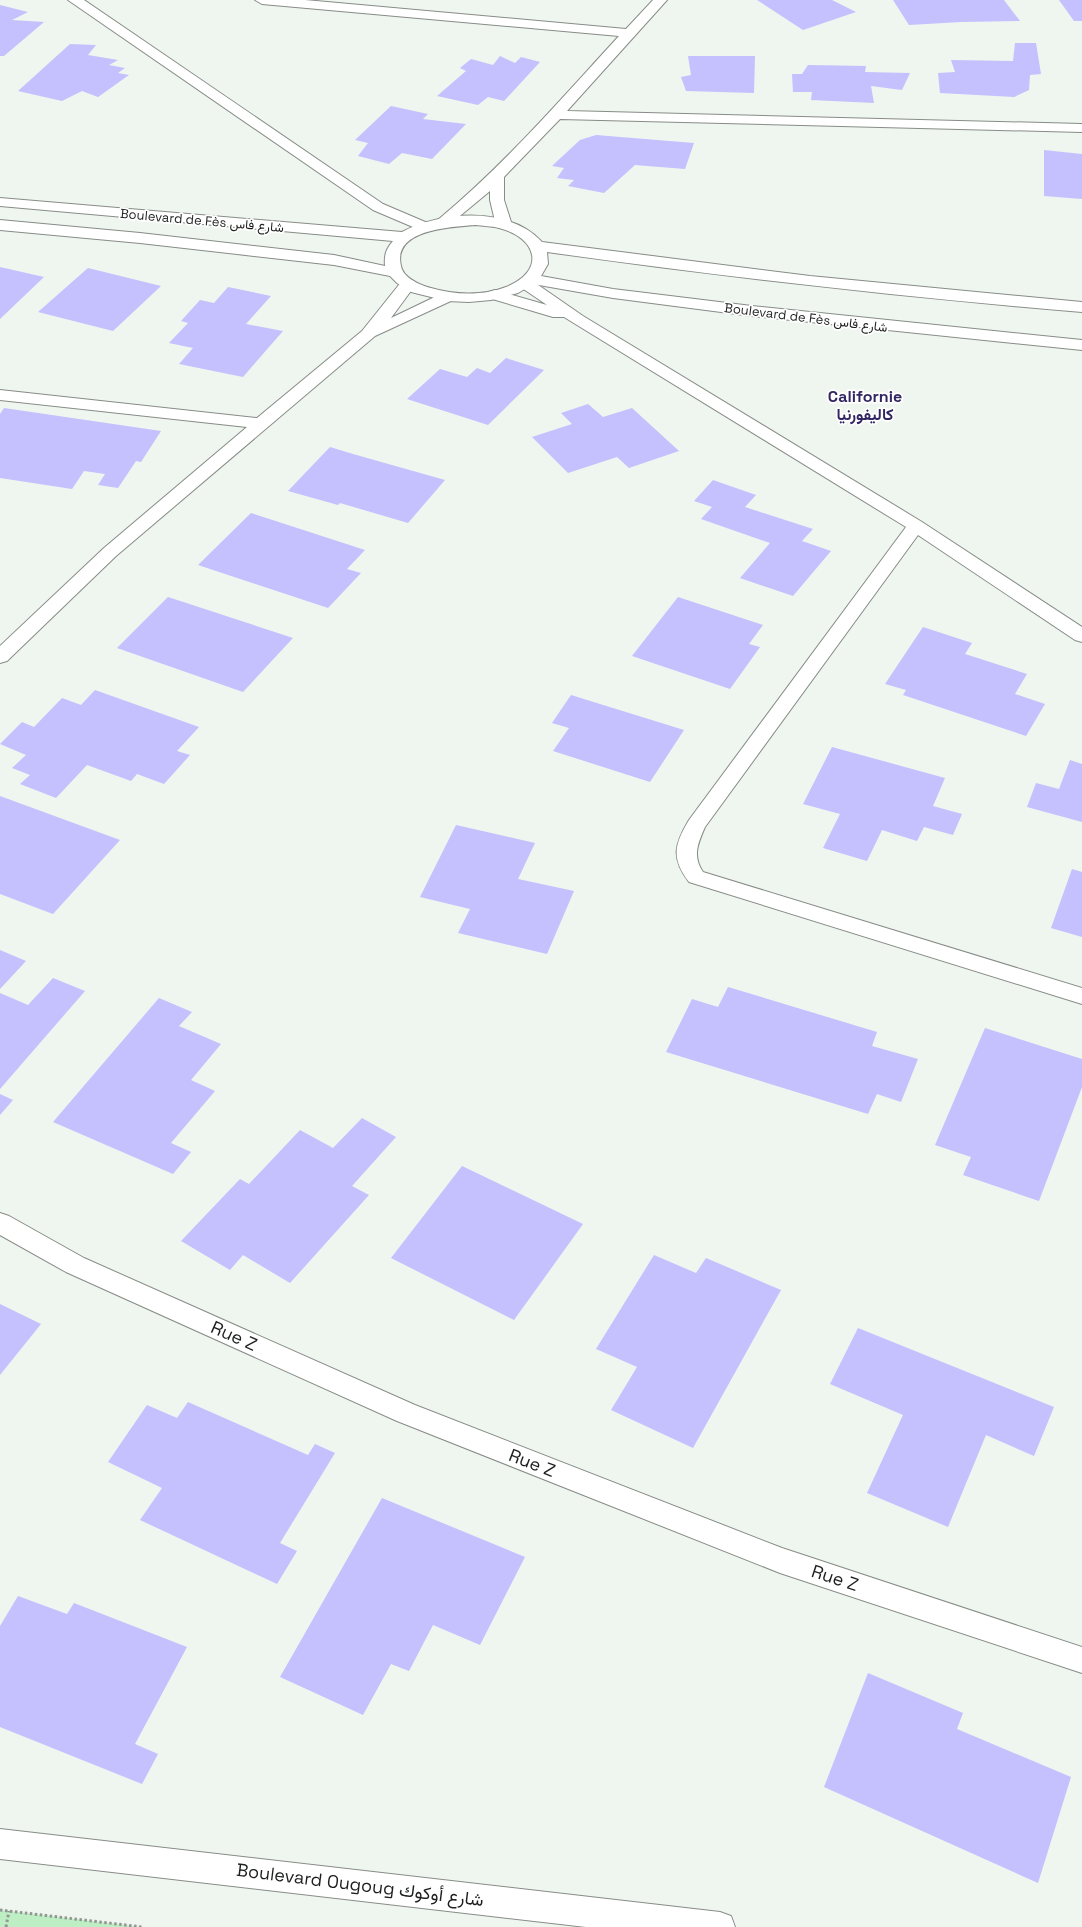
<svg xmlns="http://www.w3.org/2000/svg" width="1082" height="1927" viewBox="0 0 1082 1927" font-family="'Space Grotesk',Vazirmatn,sans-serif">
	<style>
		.green { fill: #beeec4 }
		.building { fill: #c5c0fe }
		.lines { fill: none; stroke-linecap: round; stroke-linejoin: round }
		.street-casing { stroke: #878c87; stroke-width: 2 }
		.secondary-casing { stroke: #878c87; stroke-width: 2 }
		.path { stroke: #929793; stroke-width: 3; stroke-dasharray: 2.5 2.5; stroke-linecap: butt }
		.street { fill: #fff; fill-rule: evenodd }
		.secondary { fill: #fff; fill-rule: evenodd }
		.labels { text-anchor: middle; stroke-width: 3.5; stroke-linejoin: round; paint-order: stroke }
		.far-street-label { font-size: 13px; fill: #1d1f1e; stroke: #fff }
		.far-district-label { font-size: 16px; font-weight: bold; fill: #322762; stroke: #fff }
		.near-street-label { font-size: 18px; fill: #1d1f1e; stroke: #fff }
	</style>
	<rect width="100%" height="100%" fill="#eff5ef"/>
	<polygon class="green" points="0,1910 9,1911 142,1927 0,1927"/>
	<g class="building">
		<polygon points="757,0 832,0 856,12 803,30"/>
		<polygon points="893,0 1004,0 1020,21 961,22 909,25"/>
		<polygon points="1059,0 1082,0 1082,21 1074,21"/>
		<polygon points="0,5 28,12 12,20 44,22 4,56 0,56"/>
		<polygon points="1015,43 1036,43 1041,74 1030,75 1029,90 1014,97 940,93 938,73 955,72 951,60 1013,61"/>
		<polygon points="70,44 96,45 88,55 118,60 109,65 125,68 118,73 129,75 98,97 82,91 62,101 18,91"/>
		<polygon points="500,56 515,63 521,57 540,62 504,101 488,97 478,105 437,96 466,71 460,68 471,59 493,65"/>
		<polygon points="688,56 755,56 754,93 686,91 681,77 691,75"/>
		<polygon points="808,65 866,66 865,72 910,73 902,90 871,86 874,103 811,100 812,92 793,92 792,74 802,74"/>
		<polygon points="391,106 428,114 423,119 466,124 432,159 402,153 389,164 358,156 368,143 355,140"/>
		<polygon points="596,135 694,143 685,169 635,165 604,193 568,186 574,180 557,178 564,168 552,166 580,140"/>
		<polygon points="1044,150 1082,154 1082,199 1044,196"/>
		<polygon points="0,267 44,277 0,319"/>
		<polygon points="88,268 161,286 113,331 38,312"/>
		<polygon points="228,287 271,296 246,324 283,331 243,377 179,364 193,348 169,343 188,323 181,321 200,300 214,303"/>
		<polygon points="506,358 544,370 488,425 407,399 440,369 467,377 477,368 490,373"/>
		<polygon points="588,404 603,417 632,408 679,451 629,468 617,457 568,473 532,437 572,424 561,413"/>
		<polygon points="4,408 161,431 141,462 136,461 118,488 98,485 105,474 84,471 72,489 0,478 0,414"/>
		<polygon points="330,447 353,454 445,480 408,523 340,503 338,505 288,491"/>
		<polygon points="713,480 756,495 745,507 813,529 802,541 831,551 793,596 740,578 770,543 701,519 712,507 694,501"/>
		<polygon points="251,513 365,550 347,569 361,573 328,608 198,565"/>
		<polygon points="168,597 293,638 243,692 117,648"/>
		<polygon points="678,597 763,625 749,644 760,647 730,689 632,656"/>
		<polygon points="923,627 972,643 965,654 1027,674 1015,694 1045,704 1026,736 903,695 906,690 885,684"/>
		<polygon points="95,690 199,727 177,751 190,755 164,784 137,774 131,781 87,765 56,798 20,784 30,775 12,768 26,755 0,744 22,722 34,727 62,698 81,705"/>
		<polygon points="571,695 684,730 650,782 553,751 569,728 552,723"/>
		<polygon points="832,747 945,778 933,806 962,814 953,835 924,827 917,841 882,830 867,861 823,848 840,814 803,804"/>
		<polygon points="1070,760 1082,764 1082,822 1027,807 1036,783 1059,789"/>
		<polygon points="0,796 120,840 53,914 0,894"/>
		<polygon points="456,825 535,843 518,879 574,891 547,954 458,933 470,909 420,897"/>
		<polygon points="1072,869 1082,872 1082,937 1051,928"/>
		<polygon points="0,950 26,961 0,989"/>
		<polygon points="53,978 85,991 0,1089 0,993 28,1005"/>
		<polygon points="728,987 877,1032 872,1046 918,1059 901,1102 877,1094 868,1114 666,1052 692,999 718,1007"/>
		<polygon points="159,998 192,1012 179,1026 221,1044 191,1080 215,1091 171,1143 191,1152 173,1174 53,1122"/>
		<polygon points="985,1028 1082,1059 1082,1087 1039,1201 963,1175 971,1157 935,1145"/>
		<polygon points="0,1094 13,1100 0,1115"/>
		<polygon points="362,1118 396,1137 352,1186 369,1195 290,1283 243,1255 230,1270 181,1241 240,1179 249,1184 300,1130 333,1148"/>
		<polygon points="462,1166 583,1224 514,1320 391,1258"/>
		<polygon points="654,1255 696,1273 706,1258 781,1290 693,1448 611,1410 637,1367 596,1349"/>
		<polygon points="0,1304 41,1324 0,1375"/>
		<polygon points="858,1328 1054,1407 1034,1456 986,1435 948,1527 867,1493 903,1415 830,1384"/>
		<polygon points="188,1402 308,1455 315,1444 335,1453 280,1543 297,1551 277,1584 140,1520 162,1488 108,1462 147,1405 177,1418"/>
		<polygon points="382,1498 525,1557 480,1645 433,1625 409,1671 391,1664 363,1715 280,1677"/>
		<polygon points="18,1596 67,1614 74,1603 187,1647 135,1744 158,1754 142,1784 0,1727 0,1626"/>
		<polygon points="868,1673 963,1713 957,1729 1071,1777 1038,1883 824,1787"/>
	</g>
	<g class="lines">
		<g class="street-casing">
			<g id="street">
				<polygon points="68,0 84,0 383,204 430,224 433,227 430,230 420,230 373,210"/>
				<path d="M 255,0 L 305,0 L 626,29 L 653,0 L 667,0 L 567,111 L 1082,124 L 1082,132 L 560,119 L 504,177 L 504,200 L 512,225 L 509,228 L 499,228 L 496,225 L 490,200 L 490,191 L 449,225 L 439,225 L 436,222 L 439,219 C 506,163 560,100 619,36 L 262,4 Z"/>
				<path d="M 525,278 L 531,280 L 583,316 L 922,522 L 1082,627 L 1082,642 L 1075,640 L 918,535 L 705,827 C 698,843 692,856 703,872 L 1082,988 L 1082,1004 L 689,882 C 671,858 674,845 689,820 L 906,527 L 564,317 L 553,317 L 489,298 L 487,295 L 489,292 L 495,290 L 547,305 L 519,286 L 517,283 L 519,280 Z"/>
				<polygon points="408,279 414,281 416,284 391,318 441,294 453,294 455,297 453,300 375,336 116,556 7,661 0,663 0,646 104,548 247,427 0,400 0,390 257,418 362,331 402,281"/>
				<polygon points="0,1213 9,1216 84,1258 415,1405 782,1548 1082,1647 1082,1673 780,1573 397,1421 66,1272 0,1235"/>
				<polygon points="0,1829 720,1912 731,1916 735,1927 586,1927 0,1859"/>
			</g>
		</g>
		<g class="secondary-casing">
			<path id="secondary" d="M 0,198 L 402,232 C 441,211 510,206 542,242 L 810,276 L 1082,302 L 1082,312 C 903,297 725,277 547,252 L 548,264 L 541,276 L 613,289 L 752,306 L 1082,340 L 1082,350 L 752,316 L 613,298 L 533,284 L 518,293 L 491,300 L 469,302 L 447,301 L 411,292 L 397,283 L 390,276 L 334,265 L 140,243 L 0,230 L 0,220 L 140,233 L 334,255 L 385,266 C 384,255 386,249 393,241 L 0,206 ZM 475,225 C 483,226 491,226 499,228 C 538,238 546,271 506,287 C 483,296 454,295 431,288 C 420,285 403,278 401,266 C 392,229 452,227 475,225 Z"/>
		</g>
		<g class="path">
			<polyline points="0,1910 142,1927"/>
			<polyline points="6,1927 9,1911"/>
		</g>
		<use href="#street" class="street"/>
		<use href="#secondary" class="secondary"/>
	</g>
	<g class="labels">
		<g class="far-street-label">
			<text transform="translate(202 220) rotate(5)" y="5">Boulevard de Fès شارع فاس</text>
			<text transform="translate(806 317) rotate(7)" y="5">Boulevard de Fès شارع فاس</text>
		</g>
		<g class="far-district-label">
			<text x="865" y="402">Californie<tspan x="865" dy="18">كاليفورنيا</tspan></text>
		</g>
		<g class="near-street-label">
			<text transform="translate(234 1336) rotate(24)" y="6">Rue Z</text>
			<text transform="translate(532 1463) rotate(21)" y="6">Rue Z</text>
			<text transform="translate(835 1578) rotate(18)" y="6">Rue Z</text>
			<text transform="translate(360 1885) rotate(7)" y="6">Boulevard Ougoug شارع أوكوك</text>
		</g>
	</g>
</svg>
